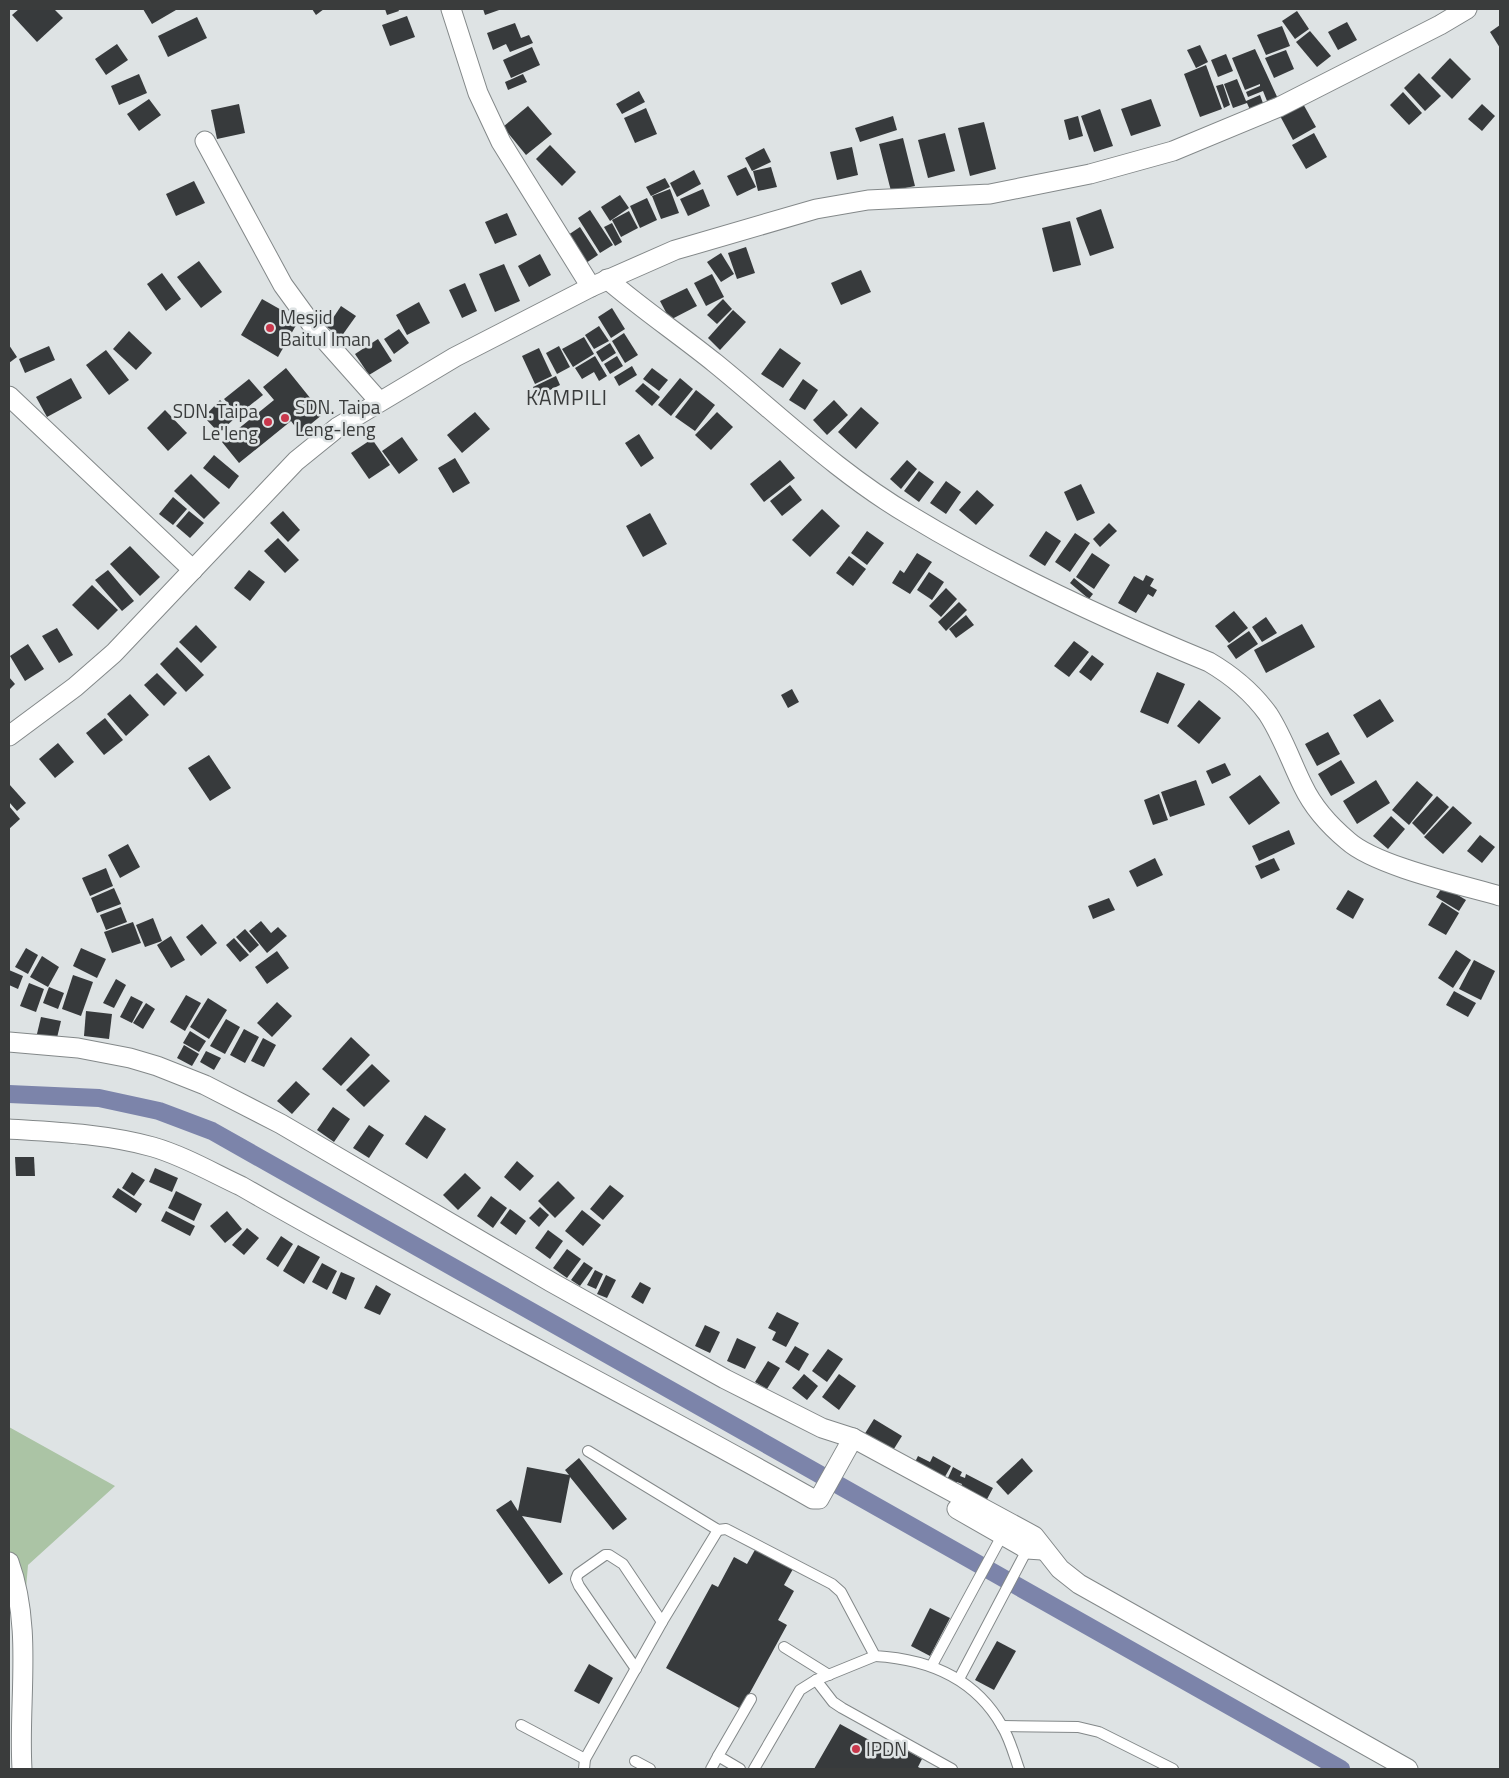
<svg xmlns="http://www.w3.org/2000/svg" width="1509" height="1778" viewBox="0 0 1509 1778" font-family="'Titillium Web',sans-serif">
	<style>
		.green { fill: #abc4a5 }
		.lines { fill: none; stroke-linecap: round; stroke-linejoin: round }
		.canal { stroke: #7c84aa; stroke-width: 18 }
		.building { fill: #373a3c }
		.service-casing { stroke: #838889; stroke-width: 12 }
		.minor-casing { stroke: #838889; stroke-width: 21 }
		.service { stroke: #fff; stroke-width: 10 }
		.minor { stroke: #fff; stroke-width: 19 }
		.poi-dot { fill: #c8384c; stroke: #dee3e4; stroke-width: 2 }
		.labels { text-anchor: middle; stroke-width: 5; stroke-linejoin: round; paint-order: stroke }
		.poi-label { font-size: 19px; fill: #3a3c3c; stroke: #dee3e4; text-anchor: start }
		.quarter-label { font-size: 21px; letter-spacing: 1px; fill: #3a3c3c; stroke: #dee3e4 }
	</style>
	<rect width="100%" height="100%" fill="#dee3e4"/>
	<polygon class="green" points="9,1427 115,1486 28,1565 25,1600 9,1611"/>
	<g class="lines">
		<polyline class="canal" points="9,1094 99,1098 159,1111 212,1131 1341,1769"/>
	</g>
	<g class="building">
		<polygon points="19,9 54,9 63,18 37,42 12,15"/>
		<polygon points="143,9 175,9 176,10 152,24"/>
		<polygon points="312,9 324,9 316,15"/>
		<polygon points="385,9 398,9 399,11 387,15"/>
		<polygon points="483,9 502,9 485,15"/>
		<polygon points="1297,11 1309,29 1295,39 1282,21"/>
		<polygon points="407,16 415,37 390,46 382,25"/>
		<polygon points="197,17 207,38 168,57 158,36"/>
		<polygon points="1347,22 1357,40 1338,50 1328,32"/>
		<polygon points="515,23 521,38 529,35 533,43 510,52 506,44 493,50 487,33"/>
		<polygon points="1500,25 1500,48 1490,32"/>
		<polygon points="1282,26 1290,46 1266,55 1257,35"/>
		<polygon points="1310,31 1331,56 1317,67 1296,42"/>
		<polygon points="117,44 128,60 106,75 95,59"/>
		<polygon points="1200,45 1208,62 1196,68 1187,50"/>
		<polygon points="532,47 540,65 511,78 503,60"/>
		<polygon points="1255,49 1279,101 1269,106 1263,91 1248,97 1246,92 1260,86 1260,84 1245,90 1232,58"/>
		<polygon points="1286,50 1294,69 1274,78 1265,58"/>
		<polygon points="1226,54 1233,71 1218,77 1211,60"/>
		<polygon points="1450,58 1471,79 1452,99 1431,78"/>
		<polygon points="1206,65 1222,109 1200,117 1184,74"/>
		<polygon points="1419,73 1441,96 1425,111 1404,88"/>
		<polygon points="139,74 147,93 119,105 111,86"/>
		<polygon points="523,74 527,82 508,90 505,82"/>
		<polygon points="1237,79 1246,101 1260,95 1264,106 1251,112 1247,103 1233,108 1224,84"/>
		<polygon points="1223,84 1230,105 1224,108 1216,86"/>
		<polygon points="639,91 645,102 622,114 616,104"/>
		<polygon points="1403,92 1422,113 1409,125 1390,105"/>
		<polygon points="149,99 161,115 139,131 127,114"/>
		<polygon points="1151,99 1161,126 1131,136 1121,109"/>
		<polygon points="1302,102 1316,127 1293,140 1279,114"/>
		<polygon points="239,104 245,133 217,139 211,110"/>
		<polygon points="1482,104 1495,116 1482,131 1468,119"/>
		<polygon points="528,106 552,134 526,155 503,127"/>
		<polygon points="646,108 657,134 635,143 624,118"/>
		<polygon points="1100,109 1113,146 1094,152 1081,116"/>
		<polygon points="893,116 897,130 860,142 855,128"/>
		<polygon points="1078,116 1083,136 1069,140 1064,120"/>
		<polygon points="984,122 996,169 970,176 958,128"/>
		<polygon points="945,133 955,171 928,178 918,140"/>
		<polygon points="1314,133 1327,157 1306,169 1292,145"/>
		<polygon points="903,138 915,186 891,191 879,144"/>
		<polygon points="550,145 576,172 562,186 536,159"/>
		<polygon points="852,147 858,175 837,180 830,152"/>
		<polygon points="764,148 771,162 752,171 745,158"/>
		<polygon points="746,167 756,187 737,196 727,176"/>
		<polygon points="771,167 777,187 758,191 753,171"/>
		<polygon points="694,170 701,184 677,197 670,183"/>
		<polygon points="665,178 670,187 651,196 646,187"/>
		<polygon points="194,181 205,203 176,216 166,194"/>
		<polygon points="670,189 679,213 661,219 652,196"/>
		<polygon points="703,189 710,206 688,216 680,199"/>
		<polygon points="620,195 629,208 610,221 601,207"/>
		<polygon points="647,198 657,220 640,228 630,206"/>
		<polygon points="1101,209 1114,248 1090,256 1076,218"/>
		<polygon points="590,210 613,245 600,253 578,218"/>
		<polygon points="629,211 638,228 621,237 612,220"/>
		<polygon points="507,213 517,235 495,244 485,222"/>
		<polygon points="1070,221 1081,265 1053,272 1042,228"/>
		<polygon points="612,223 622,242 615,246 604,227"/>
		<polygon points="580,227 598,255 583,265 565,237"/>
		<polygon points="746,247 755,273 737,279 728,253"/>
		<polygon points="721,253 734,274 721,282 707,262"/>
		<polygon points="540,254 551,275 529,287 518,266"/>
		<polygon points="199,261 222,292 201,308 177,277"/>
		<polygon points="504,264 520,301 495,312 479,274"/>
		<polygon points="861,270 871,292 841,305 831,283"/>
		<polygon points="162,273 181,299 166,311 147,284"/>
		<polygon points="712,274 724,297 706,306 694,283"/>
		<polygon points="465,283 477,311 462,318 449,290"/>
		<polygon points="687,288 697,306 670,320 660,301"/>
		<polygon points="262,299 299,320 278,357 241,335"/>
		<polygon points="723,299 732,309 717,324 707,315"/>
		<polygon points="419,302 430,323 407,335 396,315"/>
		<polygon points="341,306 356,316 341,337 327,327"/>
		<polygon points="612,308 625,329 611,338 598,317"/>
		<polygon points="733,310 746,322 720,350 708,338"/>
		<polygon points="599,326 609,341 594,349 585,335"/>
		<polygon points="399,329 409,343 394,354 384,339"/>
		<polygon points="129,331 152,353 136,370 113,349"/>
		<polygon points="624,333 638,355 625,363 612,341"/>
		<polygon points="584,337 594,354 573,367 562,349"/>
		<polygon points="378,339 392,361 369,375 355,354"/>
		<polygon points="610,343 616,353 602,362 596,352"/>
		<polygon points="9,345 17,357 9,363"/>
		<polygon points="49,346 55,360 25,373 19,359"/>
		<polygon points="559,346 570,367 557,374 546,353"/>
		<polygon points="539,348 552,376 535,384 522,356"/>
		<polygon points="780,348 801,363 783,388 761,374"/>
		<polygon points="106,350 129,380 109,395 86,365"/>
		<polygon points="595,356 607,376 599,381 594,372 582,379 575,368"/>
		<polygon points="617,356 623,366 610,374 604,364"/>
		<polygon points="632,366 637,375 619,386 614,377"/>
		<polygon points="286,368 323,414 300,433 291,421 239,463 222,442 274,400 263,387"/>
		<polygon points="652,368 668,380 659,391 643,379"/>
		<polygon points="556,376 560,385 538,396 533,387"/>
		<polygon points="71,378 82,398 47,417 36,397"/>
		<polygon points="680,378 693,389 671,416 658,405"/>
		<polygon points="249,379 263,395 238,415 224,399"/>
		<polygon points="803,379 818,390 805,410 789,400"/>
		<polygon points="643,383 660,397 652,406 635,391"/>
		<polygon points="696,390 715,405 695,431 675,417"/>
		<polygon points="220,400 236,417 219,433 204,417"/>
		<polygon points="834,400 848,415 827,435 813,420"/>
		<polygon points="861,407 879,423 856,449 838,432"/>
		<polygon points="165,410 187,433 168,451 147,428"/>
		<polygon points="475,412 490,429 462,453 447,435"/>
		<polygon points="717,412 733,427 711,450 695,435"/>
		<polygon points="639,434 654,458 641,467 625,443"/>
		<polygon points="402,437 418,460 399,474 382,451"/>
		<polygon points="372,439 390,465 369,479 351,453"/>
		<polygon points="214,455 239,476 229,489 203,468"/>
		<polygon points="455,458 470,483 453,493 438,468"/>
		<polygon points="780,460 795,478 764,502 750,484"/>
		<polygon points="907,460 917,469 901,489 890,479"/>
		<polygon points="919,471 934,482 919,502 904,491"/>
		<polygon points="191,474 220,503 204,519 174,491"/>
		<polygon points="946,481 961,492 946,514 930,503"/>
		<polygon points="1081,484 1095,513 1077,521 1064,492"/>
		<polygon points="790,485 802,500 782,516 770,501"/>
		<polygon points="977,490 994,505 976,525 959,510"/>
		<polygon points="173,497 187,509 173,525 159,514"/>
		<polygon points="822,509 840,526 810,557 792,540"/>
		<polygon points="189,511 204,523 190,538 176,526"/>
		<polygon points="283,511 300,530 288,542 270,523"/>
		<polygon points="650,513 667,544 643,557 626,526"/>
		<polygon points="1109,523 1117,531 1100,547 1093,539"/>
		<polygon points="867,531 884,543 867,565 851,553"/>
		<polygon points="1046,531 1061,541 1045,566 1029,556"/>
		<polygon points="1075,533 1090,543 1070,572 1055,562"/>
		<polygon points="278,538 299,560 285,573 264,551"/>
		<polygon points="130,546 160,577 140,596 110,564"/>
		<polygon points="917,553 932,562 910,594 892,583 900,570 904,573"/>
		<polygon points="1092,553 1110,565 1094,589 1076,577"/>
		<polygon points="849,556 866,569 853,586 836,573"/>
		<polygon points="108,570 134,601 122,611 95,580"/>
		<polygon points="249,570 265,582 250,601 234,588"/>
		<polygon points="929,572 944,582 932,600 917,590"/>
		<polygon points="1146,575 1154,579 1150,586 1157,590 1153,597 1148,594 1136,613 1118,603 1134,576 1143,581"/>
		<polygon points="1074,578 1093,594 1089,599 1070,583"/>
		<polygon points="92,585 118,610 98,630 72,605"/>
		<polygon points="946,588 957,599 941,617 929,606"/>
		<polygon points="959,602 967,610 946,631 938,622"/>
		<polygon points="1234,611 1248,628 1229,643 1215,626"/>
		<polygon points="966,615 974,625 956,638 949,629"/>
		<polygon points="1266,617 1277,633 1262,642 1252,627"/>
		<polygon points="1302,624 1315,647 1266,673 1254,650"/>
		<polygon points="196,625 217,647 201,663 179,642"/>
		<polygon points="57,628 73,655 59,663 42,636"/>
		<polygon points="1249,631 1258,644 1236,659 1227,646"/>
		<polygon points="1074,641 1089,652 1069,677 1054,666"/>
		<polygon points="28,644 44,669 25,681 10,656"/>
		<polygon points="177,647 204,675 186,692 160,664"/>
		<polygon points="1092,655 1104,664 1091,681 1079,672"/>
		<polygon points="1157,672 1185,684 1168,724 1140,712"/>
		<polygon points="157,673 177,693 164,706 144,685"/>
		<polygon points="9,677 15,684 9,690"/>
		<polygon points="792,689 799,702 788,708 781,695"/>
		<polygon points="130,694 149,715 126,736 107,714"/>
		<polygon points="1380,699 1394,721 1367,738 1353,715"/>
		<polygon points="1199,700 1221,718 1199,744 1177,726"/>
		<polygon points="105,718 123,740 104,755 86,733"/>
		<polygon points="1328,732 1340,754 1317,766 1305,744"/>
		<polygon points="58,743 74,762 55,778 39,759"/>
		<polygon points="209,755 231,788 210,801 188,768"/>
		<polygon points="1341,760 1355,783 1331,796 1318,774"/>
		<polygon points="1225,763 1231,775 1212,784 1206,771"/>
		<polygon points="1260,775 1280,803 1249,825 1229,797"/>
		<polygon points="1196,780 1205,805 1170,817 1161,792"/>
		<polygon points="1376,780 1390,803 1357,824 1343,801"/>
		<polygon points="1417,781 1433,795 1409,825 1392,810"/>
		<polygon points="9,784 26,803 17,811 9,802"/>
		<polygon points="1159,794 1168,820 1153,825 1144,800"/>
		<polygon points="1437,796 1449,807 1424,835 1412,823"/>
		<polygon points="9,806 20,819 9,829"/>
		<polygon points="1453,806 1472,823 1443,854 1424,837"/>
		<polygon points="1391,816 1405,829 1388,849 1373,836"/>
		<polygon points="1289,830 1295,844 1259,861 1252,846"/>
		<polygon points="1480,835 1495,847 1482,863 1467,851"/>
		<polygon points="128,844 140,867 120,878 108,855"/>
		<polygon points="1155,858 1163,875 1137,887 1129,871"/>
		<polygon points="1274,858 1280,870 1261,879 1255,866"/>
		<polygon points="106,868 113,886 90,896 82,878"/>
		<polygon points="1443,886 1466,900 1459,911 1436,897"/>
		<polygon points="114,888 121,904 97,913 91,898"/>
		<polygon points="1348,890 1364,899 1353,919 1336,909"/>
		<polygon points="1109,898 1115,910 1093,919 1088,906"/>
		<polygon points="1442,902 1459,913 1446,935 1428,925"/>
		<polygon points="121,907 127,922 106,930 100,915"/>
		<polygon points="153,918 162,941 145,947 136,925"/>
		<polygon points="261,921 271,933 278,927 287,936 267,953 249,931"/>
		<polygon points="133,922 141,943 112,953 104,932"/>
		<polygon points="202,924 217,943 201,956 186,937"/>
		<polygon points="245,929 259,945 250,953 236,937"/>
		<polygon points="171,936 185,960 171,968 157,945"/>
		<polygon points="234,938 249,955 240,962 226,945"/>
		<polygon points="26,948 38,955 28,974 15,967"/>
		<polygon points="81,948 106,959 97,978 73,966"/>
		<polygon points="1456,950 1471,960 1453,988 1438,978"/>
		<polygon points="277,951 289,968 267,984 255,967"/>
		<polygon points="42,956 59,967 48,987 30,977"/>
		<polygon points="1474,960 1495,971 1481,1000 1459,989"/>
		<polygon points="9,970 23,976 18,989 9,985"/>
		<polygon points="73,975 93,982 81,1016 62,1009"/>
		<polygon points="116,979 126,985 114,1008 103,1003"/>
		<polygon points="29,983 44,989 36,1012 20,1006"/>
		<polygon points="49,987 64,993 58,1009 43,1003"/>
		<polygon points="1454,991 1476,1003 1468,1017 1446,1005"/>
		<polygon points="186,995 201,1003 185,1031 170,1022"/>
		<polygon points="131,996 143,1002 132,1023 120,1017"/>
		<polygon points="208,998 227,1010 209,1039 190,1027"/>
		<polygon points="277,1002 292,1016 272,1037 257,1023"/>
		<polygon points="146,1003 155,1009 143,1029 133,1023"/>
		<polygon points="86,1011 112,1014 109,1039 84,1036"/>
		<polygon points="41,1017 61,1021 56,1042 36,1038"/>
		<polygon points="226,1019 240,1027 225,1054 210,1046"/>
		<polygon points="244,1029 259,1037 245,1063 230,1055"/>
		<polygon points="190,1031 206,1041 199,1052 183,1043"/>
		<polygon points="351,1037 370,1055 341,1086 322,1069"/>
		<polygon points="263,1038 276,1045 264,1067 251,1061"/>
		<polygon points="184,1045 199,1054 192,1066 177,1058"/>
		<polygon points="206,1051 221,1058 214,1070 200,1062"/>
		<polygon points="372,1064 390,1081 364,1107 346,1090"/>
		<polygon points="296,1081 310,1094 292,1114 277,1101"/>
		<polygon points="333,1107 350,1119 334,1142 317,1130"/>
		<polygon points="425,1115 446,1129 427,1159 405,1144"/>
		<polygon points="369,1125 384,1135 369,1158 353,1148"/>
		<polygon points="15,1157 34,1157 35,1176 16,1176"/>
		<polygon points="517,1161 534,1176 520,1191 504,1177"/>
		<polygon points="155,1168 178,1178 172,1192 149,1182"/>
		<polygon points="132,1172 145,1180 134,1196 122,1188"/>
		<polygon points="465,1173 481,1188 458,1210 443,1195"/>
		<polygon points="558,1181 575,1198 555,1218 538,1201"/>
		<polygon points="610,1185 624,1196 603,1220 590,1209"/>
		<polygon points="118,1188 142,1204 136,1213 112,1197"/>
		<polygon points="176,1191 202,1204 194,1221 168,1208"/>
		<polygon points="491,1196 507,1208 493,1228 477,1216"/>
		<polygon points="540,1207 549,1215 539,1227 529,1218"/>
		<polygon points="510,1209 526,1221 516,1235 500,1223"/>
		<polygon points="582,1210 601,1225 583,1246 565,1231"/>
		<polygon points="166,1211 195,1226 190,1236 161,1221"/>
		<polygon points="227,1211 242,1229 225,1243 210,1226"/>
		<polygon points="247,1228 259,1238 244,1255 232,1245"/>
		<polygon points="548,1230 563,1241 550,1259 535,1248"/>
		<polygon points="281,1236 293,1244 278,1267 266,1259"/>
		<polygon points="298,1245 320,1257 304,1284 283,1271"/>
		<polygon points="567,1249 581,1259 567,1278 553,1268"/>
		<polygon points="584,1262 593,1268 580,1286 571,1280"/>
		<polygon points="322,1263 337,1271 327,1290 312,1282"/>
		<polygon points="595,1270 603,1274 596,1289 587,1285"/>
		<polygon points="341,1272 355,1278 346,1300 332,1293"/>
		<polygon points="606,1275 616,1280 607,1298 597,1294"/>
		<polygon points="640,1282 651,1288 643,1304 631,1297"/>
		<polygon points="376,1285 391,1294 380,1315 364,1308"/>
		<polygon points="777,1312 799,1323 786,1347 772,1340 776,1332 768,1328"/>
		<polygon points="705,1325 720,1332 710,1353 695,1346"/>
		<polygon points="737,1338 756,1347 745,1369 727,1361"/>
		<polygon points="795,1346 809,1354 799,1371 785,1362"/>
		<polygon points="828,1349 843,1359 827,1382 812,1371"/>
		<polygon points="768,1361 780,1368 767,1389 755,1382"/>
		<polygon points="804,1374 818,1386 807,1400 792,1388"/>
		<polygon points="839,1374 856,1386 839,1410 822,1397"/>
		<polygon points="874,1419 902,1436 892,1452 864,1435"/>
		<polygon points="918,1456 930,1462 933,1456 951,1466 942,1482 914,1464"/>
		<polygon points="579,1458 627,1519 613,1530 570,1477 561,1523 522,1516 563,1574 549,1584 496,1510 511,1500 518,1511 527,1467 569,1475 565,1470"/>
		<polygon points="1022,1458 1033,1471 1008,1495 996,1482"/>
		<polygon points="953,1467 962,1472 960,1476 965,1478 966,1474 993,1488 985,1503 959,1490 962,1484 957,1482 955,1485 947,1480"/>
		<polygon points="756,1548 793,1569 784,1585 794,1591 778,1620 787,1625 741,1709 666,1668 712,1584 718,1587 734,1557 747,1564"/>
		<polygon points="930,1608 950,1618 930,1656 911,1646"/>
		<polygon points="997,1641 1016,1651 994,1690 975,1680"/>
		<polygon points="589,1664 613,1678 599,1704 574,1691"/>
		<polygon points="840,1724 893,1753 897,1745 922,1759 918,1767 922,1769 814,1769"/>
	</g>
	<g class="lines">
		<g class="service-casing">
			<g id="service">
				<path d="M 588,1451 L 718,1530 L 726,1529 L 832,1584 L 841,1592 L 875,1656 C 927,1659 975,1678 1002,1726 C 1010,1739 1014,1755 1019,1769"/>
				<polyline points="784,1647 829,1675"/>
				<polyline points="932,1665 1004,1532"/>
				<polyline points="636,1669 579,1586 576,1579 578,1574 605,1555 609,1555 623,1564 662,1622"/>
				<polyline points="959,1679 1029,1546"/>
				<polyline points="816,1680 833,1702 842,1708 952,1769"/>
				<polyline points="521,1725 585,1759"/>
				<polyline points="1002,1726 1078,1727 1099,1732 1173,1769"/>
				<polyline points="635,1761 650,1769"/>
				<polyline points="584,1769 585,1759 662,1622 718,1530"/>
				<polyline points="711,1769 718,1756"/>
				<polyline points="740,1769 718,1756 751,1699"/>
				<polyline points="754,1769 800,1690 816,1680 875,1656"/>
			</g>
		</g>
		<g class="minor-casing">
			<g id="minor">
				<polyline points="451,9 478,93 501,142 591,287"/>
				<polyline points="205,141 283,285 315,329 379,401"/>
				<path d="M 607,279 C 642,309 679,334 715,363 C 779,415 839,474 911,516 C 1005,573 1107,620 1209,662 C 1233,676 1252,692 1268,714 C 1283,737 1291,762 1303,786 C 1313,807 1330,826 1348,841 C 1376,866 1462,885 1500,896"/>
				<polyline points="9,396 193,570"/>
				<polyline points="9,736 75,687 114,653 296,461 338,427 455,357 591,287 675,250 816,209 868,200 990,194 1090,174 1173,151 1279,107 1440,25 1467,9"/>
				<polyline points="9,1042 78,1048 130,1058 157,1066 205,1085 281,1124 551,1282 725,1379 822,1428 853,1438 1034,1536 1060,1569 1079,1584 1408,1769"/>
				<path d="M 9,1129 C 57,1132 106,1134 153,1147 C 184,1156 213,1173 241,1186 C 430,1295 624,1392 813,1499 L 819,1499 L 853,1438"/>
				<polyline points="957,1509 1027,1549 1042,1550"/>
				<path d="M 9,1562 C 33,1628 18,1701 22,1769"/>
			</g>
		</g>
		<use href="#service" class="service"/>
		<use href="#minor" class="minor"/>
	</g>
	<g class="poi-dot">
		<circle cx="270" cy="328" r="5"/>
		<circle cx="285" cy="418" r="5"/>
		<circle cx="268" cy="422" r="5"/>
		<circle cx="856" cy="1749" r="5"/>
	</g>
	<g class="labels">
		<g class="poi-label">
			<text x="280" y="324">Mesjid<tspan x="280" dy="22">Baitul Iman</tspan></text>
			<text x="295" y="414">SDN. Taipa<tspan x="295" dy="22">Leng-leng</tspan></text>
			<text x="258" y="418" text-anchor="end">SDN. Taipa<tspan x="258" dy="22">Le'leng</tspan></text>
			<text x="866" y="1756">IPDN</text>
		</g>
		<g class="quarter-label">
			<text x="567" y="405">KAMPILI</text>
		</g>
	</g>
	<rect width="1509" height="1778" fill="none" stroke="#3a3c3c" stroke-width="20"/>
</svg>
